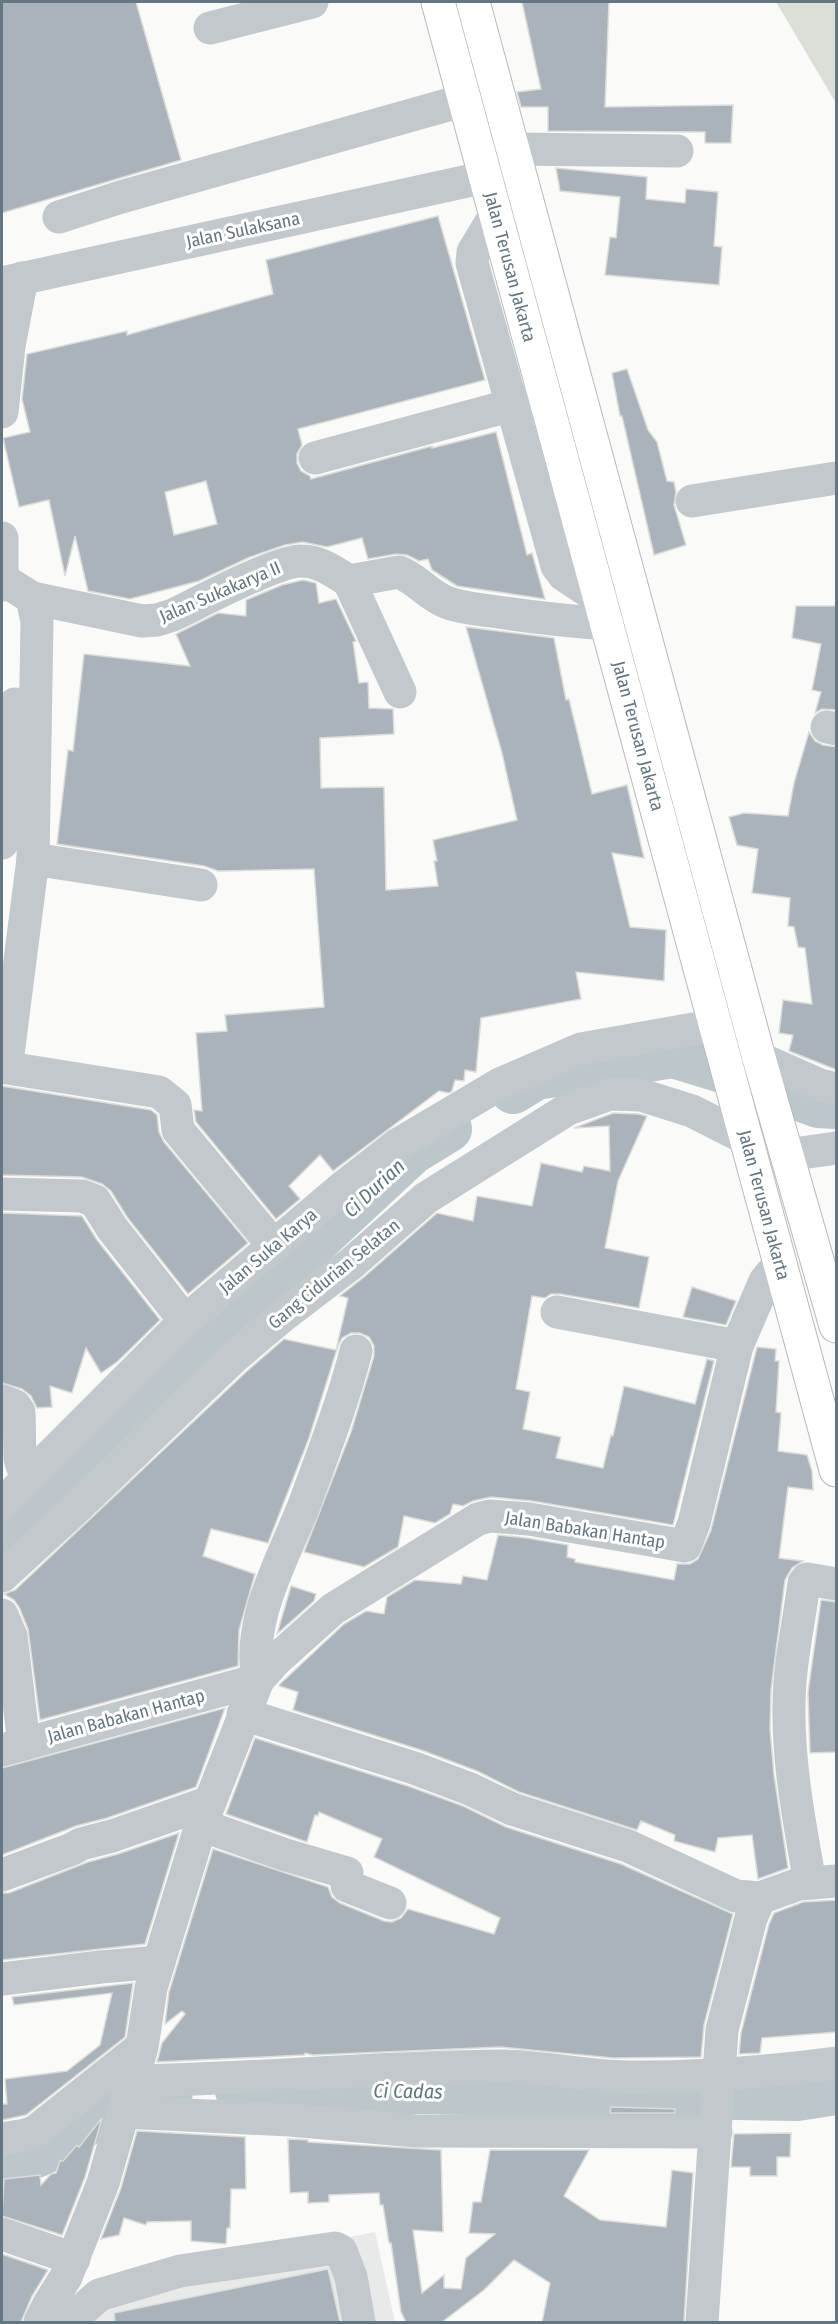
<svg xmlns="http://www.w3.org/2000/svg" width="838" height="2324" viewBox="0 0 838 2324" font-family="'Fira Sans Condensed',sans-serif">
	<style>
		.built { fill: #e8e9e9 }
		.green { fill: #dadfd7 }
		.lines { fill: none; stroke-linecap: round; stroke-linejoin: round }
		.river { stroke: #bbc7cb; stroke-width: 46 }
		.building { fill: #aab3b9; stroke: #dcdcda; stroke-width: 1.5; fill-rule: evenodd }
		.major-casing { stroke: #b5babe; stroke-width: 35 }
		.minor { stroke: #c3c8cc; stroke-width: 33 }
		.major { stroke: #fff; stroke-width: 33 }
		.labels { text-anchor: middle; stroke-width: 6; stroke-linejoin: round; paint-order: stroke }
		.street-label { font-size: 18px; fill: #657683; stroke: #fff }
		.water-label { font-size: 20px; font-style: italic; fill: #60757c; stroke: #fff }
	</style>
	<rect width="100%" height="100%" fill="#fafaf8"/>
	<polygon class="built" points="375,2232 395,2322 72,2322 111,2285"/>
	<polygon class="green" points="776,2 836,2 836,103"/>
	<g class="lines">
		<g class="river">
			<polyline points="513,1091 536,1077 673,1055 722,1070 818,1105 836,1106"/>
			<polyline points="2,1534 21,1522 258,1295 413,1151 449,1129"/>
			<polyline points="238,2091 350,2090 797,2098 836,2092"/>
			<polyline points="2,2162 36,2155 65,2141 118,2094 170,2092"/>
		</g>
	</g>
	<g class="building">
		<polygon points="2,2 136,2 181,160 2,213"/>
		<polygon points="522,2 609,2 605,107 733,105 731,143 705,143 705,132 548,131 548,107 521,107 517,92 541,89"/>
		<polygon points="556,168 647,177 646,199 685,203 686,189 718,192 714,246 722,247 719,285 605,275 610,237 616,238 620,197 560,191"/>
		<path d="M 438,216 L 485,380 L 298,429 L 302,445 L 297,454 L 297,463 L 301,471 L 310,476 L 311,479 L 432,446 L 432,448 L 496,432 L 527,555 L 532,553 L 545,599 L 457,586 L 432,570 L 428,559 L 419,561 L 407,555 L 396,554 L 368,559 L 362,538 L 327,547 L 303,542 L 285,545 L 250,557 L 199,581 L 130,599 L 88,591 L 75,536 L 65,576 L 49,500 L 19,507 L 3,438 L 30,432 L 22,399 L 27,354 L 127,331 L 127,335 L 273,294 L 266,260 ZM 206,481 L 217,524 L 174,535 L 165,492 Z"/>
		<polygon points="627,369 648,430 657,442 667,481 674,482 676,492 674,505 686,545 654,555 622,416 620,416 612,373"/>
		<polygon points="303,580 316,583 319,603 336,599 356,641 353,642 359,683 368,682 369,708 393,709 394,734 320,738 321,788 384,787 386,890 438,886 434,861 437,861 433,840 517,820 502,753 466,627 554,638 566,700 569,699 592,794 627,785 644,858 612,853 630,927 666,930 664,981 576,972 581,999 481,1018 476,1072 465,1070 464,1081 455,1080 452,1091 449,1093 439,1091 333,1171 320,1155 289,1186 300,1199 276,1219 196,1122 194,1110 202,1111 196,1033 227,1031 225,1015 324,1007 314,869 218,871 204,866 57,844 68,750 73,751 84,654 190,666 176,634 218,613 246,616 246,600 282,585"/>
		<polygon points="796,606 837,606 837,710 822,709 815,713 821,692 812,690 821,644 792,638"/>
		<polygon points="809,732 815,741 823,745 837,747 837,1070 789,1051 793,1035 779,1033 783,1000 812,1004 805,948 798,947 794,927 788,926 790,898 752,893 758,849 737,845 729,817 744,813 788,816 794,783"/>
		<polygon points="2,1086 151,1110 157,1115 159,1132 164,1142 248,1243 188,1294 127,1217 111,1191 102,1184 82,1177 2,1175"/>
		<polygon points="613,1113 638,1114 647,1116 618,1181 605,1248 649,1257 639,1308 560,1294 551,1294 545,1298 532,1296 516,1389 530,1392 523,1429 561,1437 556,1458 603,1468 611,1435 613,1436 624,1386 695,1404 707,1359 714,1361 673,1525 532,1501 491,1497 473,1501 463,1506 453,1504 450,1514 435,1523 404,1516 398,1547 364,1567 304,1552 351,1432 374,1356 374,1346 369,1337 360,1333 351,1333 342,1338 338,1346 309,1438 268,1543 211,1529 203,1556 255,1574 239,1630 238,1666 40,1720 28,1629 19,1607 14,1600 4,1594 15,1590 246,1372 284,1339 336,1350 348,1298 340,1296 364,1277 437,1213 473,1221 477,1196 532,1206 541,1163 582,1172 584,1166 610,1171 609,1126 574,1128"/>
		<polygon points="2,1213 82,1216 97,1240 160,1320 117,1362 101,1373 86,1348 72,1393 50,1386 52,1407 37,1408 31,1396 22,1389 2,1383"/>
		<polygon points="692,1287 736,1301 726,1325 683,1317"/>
		<polygon points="757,1347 776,1349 775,1361 779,1361 776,1412 781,1413 778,1451 807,1455 812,1471 813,1490 788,1487 779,1558 803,1561 792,1568 785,1580 771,1690 770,1729 774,1775 788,1868 758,1879 752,1835 718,1838 715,1852 674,1841 675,1835 641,1821 637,1830 519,1792 477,1771 421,1750 293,1710 298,1692 279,1686 280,1684 344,1624 366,1611 384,1614 387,1597 415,1580 461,1584 463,1576 487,1580 498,1535 527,1538 568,1545 567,1557 575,1559 575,1562 674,1580 677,1564 690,1564 698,1559 711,1530"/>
		<polygon points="291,1586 316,1594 314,1601 277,1634"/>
		<polygon points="821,1600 837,1602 837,1752 810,1753 808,1692"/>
		<polygon points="225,1708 196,1787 107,1818 76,1826 2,1855 2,1768"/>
		<polygon points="255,1738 408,1786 463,1806 506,1827 621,1864 733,1914 704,2025 701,2057 613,2058 501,2047 313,2055 305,2053 304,2055 157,2062 162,2043 185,2014 182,2011 165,2024 169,1992 213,1849 328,1887 332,1897 340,1903 384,1921 392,1922 401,1918 408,1909 494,1934 500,1918 374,1857 382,1839 319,1812 318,1816 315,1815 307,1842 226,1814"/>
		<polygon points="179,1833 145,1944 2,1960 2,1893 9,1893 88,1862 118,1854"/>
		<polygon points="837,1900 837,2032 762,2038 760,2053 739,2054 741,2033 769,1924 774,1913 803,1902"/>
		<polygon points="133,1983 125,2037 26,2115 2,2120 2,2104 7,2104 5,2079 67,2071 100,2045 112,1993 14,2005 12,1997"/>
		<polygon points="611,2107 675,2109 675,2113 610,2113"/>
		<polygon points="102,2118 85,2177 62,2235 2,2216 4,2179 40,2175 41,2185 51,2174 56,2173 60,2161 63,2161 77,2145 79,2147"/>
		<polygon points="137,2131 245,2137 246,2189 231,2189 230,2228 227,2228 226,2244 191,2241 191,2221 147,2222 146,2225 124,2218 119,2235 101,2239 121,2188"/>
		<polygon points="791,2133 790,2157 777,2157 777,2176 750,2176 750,2167 731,2167 734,2134"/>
		<polygon points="288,2139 308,2140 308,2142 441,2150 443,2232 413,2230 422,2293 444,2275 444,2288 461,2289 466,2258 495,2234 469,2233 473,2202 481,2202 490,2150 589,2150 564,2196 600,2220 666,2227 672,2170 693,2173 684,2322 542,2322 550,2283 514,2260 484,2290 442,2322 406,2322 401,2312 391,2243 389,2243 383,2205 380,2205 379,2193 329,2195 329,2202 308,2203 308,2192 290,2193"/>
		<polygon points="2,2254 48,2270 32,2296 21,2322 2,2322"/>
		<polygon points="328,2269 340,2322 115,2322 114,2313"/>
	</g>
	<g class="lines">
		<g class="major-casing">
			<g id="major">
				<polyline points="438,2 836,1470"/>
				<polyline points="473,2 759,1058 836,1326"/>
			</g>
		</g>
		<g class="minor">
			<polyline points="210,28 312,2"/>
			<polyline points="513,149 677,151"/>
			<polyline points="496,214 473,252 472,263 557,566 564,575 600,599"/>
			<polyline points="59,217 121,197 465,100"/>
			<polyline points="2,283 486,177"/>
			<polyline points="2,412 9,346 22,278"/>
			<polyline points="315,458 531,400"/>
			<polyline points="692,501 836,478"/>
			<polyline points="2,538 2,585"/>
			<path d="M 2,579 L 32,598 L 142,621 L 157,620 L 173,615 C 200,602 278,560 302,561 C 320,561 334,572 349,581 L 399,572 C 417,579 428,595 446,602 C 460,608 477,609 491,611 C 530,617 568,621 607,624"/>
			<polyline points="349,581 400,692"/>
			<polyline points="827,727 836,729"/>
			<polyline points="2,843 10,778 15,704"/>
			<polyline points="33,859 201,885"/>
			<polyline points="8,1054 33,859 37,622 32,598"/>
			<polyline points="759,1058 820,1085 836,1089"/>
			<polyline points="2,1067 159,1092 175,1105 178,1130 274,1246"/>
			<polyline points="787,1155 836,1148"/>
			<polyline points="2,1194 82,1196 95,1201 112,1228 185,1321"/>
			<polyline points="557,1312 737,1346"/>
			<polyline points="2,1401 15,1406 19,1412 20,1459 27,1480"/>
			<polyline points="2,1504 185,1321 343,1187 397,1145 500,1084 581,1049 716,1025"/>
			<polyline points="2,1576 73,1511 233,1358 285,1314 352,1263 426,1198 568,1109 610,1094 641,1095 692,1111 747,1139"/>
			<polyline points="2,1615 11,1636 24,1744"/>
			<polyline points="243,1714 414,1768 470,1789 512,1809 628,1846 736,1896 760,1898 799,1884 836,1881"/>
			<polyline points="2,1750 258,1680 276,1660 333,1609 478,1519 490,1516 529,1519 685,1546 694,1523 737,1346 765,1281 780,1263"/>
			<polyline points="201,1825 286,1855 347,1873 347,1886 390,1903"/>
			<polyline points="2,1875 72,1849 81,1844 112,1836 210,1802"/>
			<path d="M 810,1883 C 800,1825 788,1765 789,1706 C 789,1665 799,1623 804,1583 L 807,1579 L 836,1584"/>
			<polyline points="2,1979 101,1967 159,1962"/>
			<path d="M 132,2081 C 255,2079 378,2067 501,2066 C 543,2066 585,2077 628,2077 C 697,2078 767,2072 836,2063"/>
			<polyline points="124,2112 290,2120 416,2131 716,2132"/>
			<polyline points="2,2139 26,2135 36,2131 138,2050"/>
			<polyline points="2,2234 74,2259"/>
			<path d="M 40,2322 L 49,2304 L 66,2277 L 103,2183 L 142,2047 L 151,1988 L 201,1825 L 258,1680 C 246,1619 285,1556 306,1500 C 324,1451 343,1402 356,1351"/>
			<polyline points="69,2322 99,2295 180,2271 335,2248 341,2251 351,2277 359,2322"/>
			<polyline points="702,2322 722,2030 751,1918 760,1898"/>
		</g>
		<use href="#major" class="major"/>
	</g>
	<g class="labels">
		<g class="street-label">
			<text transform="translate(243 230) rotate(-12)" y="6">Jalan Sulaksana</text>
			<text transform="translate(510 267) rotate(75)" y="6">Jalan Terusan Jakarta</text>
			<text transform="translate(220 592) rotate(-23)" y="6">Jalan Sukakarya II</text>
			<text transform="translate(638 736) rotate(75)" y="6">Jalan Terusan Jakarta</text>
			<text transform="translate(764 1205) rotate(75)" y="6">Jalan Terusan Jakarta</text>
			<text transform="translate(268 1251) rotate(-40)" y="6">Jalan Suka Karya</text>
			<text transform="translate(334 1274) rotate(-39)" y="6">Gang Cidurian Selatan</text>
			<text transform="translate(585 1530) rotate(9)" y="6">Jalan Babakan Hantap</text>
			<text transform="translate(126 1716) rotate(-15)" y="6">Jalan Babakan Hantap</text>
		</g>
		<g class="water-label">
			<text transform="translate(374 1188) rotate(-43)" y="7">Ci Durian</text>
			<text transform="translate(408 2091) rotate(1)" y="7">Ci Cadas</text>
		</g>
	</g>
	<rect width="838" height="2324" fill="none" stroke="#657683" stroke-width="6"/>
</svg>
